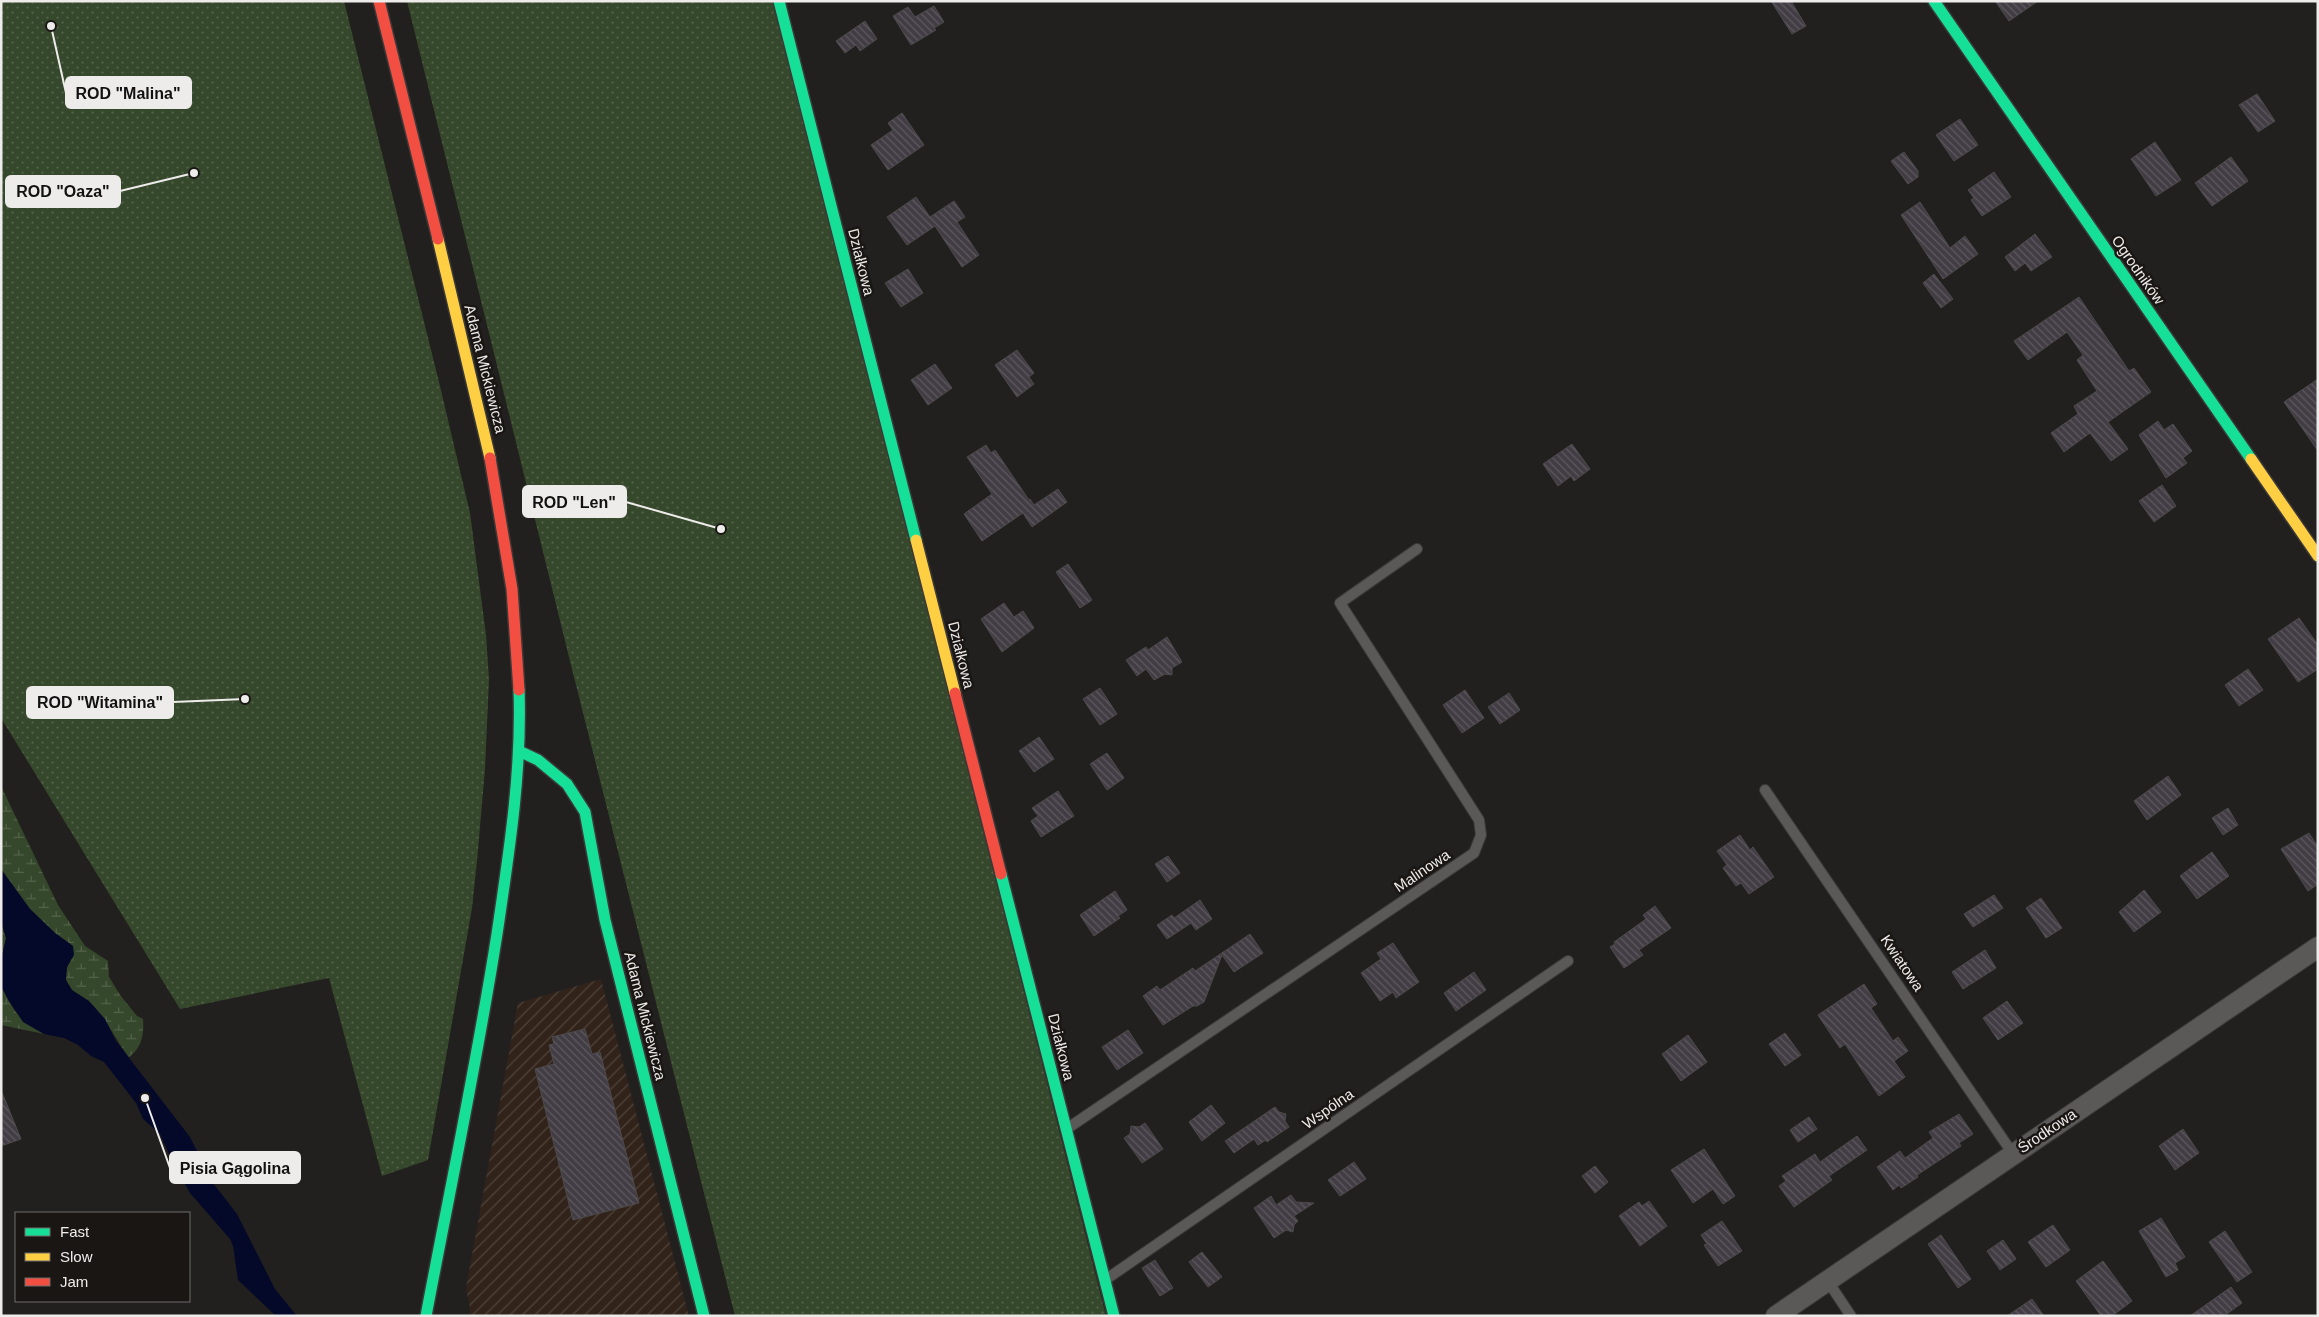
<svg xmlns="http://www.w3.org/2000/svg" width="2319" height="1317" viewBox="0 0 2319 1317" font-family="Helvetica,sans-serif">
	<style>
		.industrial { fill: url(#industrial-furrows) }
		.wetland { fill: url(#wetland-marsh) }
		.garden { fill: url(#garden-dots) }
		.water { fill: #04092a }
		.building { fill: url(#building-back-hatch); stroke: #4c4a4a }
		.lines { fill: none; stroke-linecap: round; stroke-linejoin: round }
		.lane-casing { stroke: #3c3a39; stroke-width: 12 }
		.street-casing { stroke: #3c3a39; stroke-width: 22 }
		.fast-casing { stroke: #3c3a39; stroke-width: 14 }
		.slow-casing { stroke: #3c3a39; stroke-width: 14 }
		.jam-casing { stroke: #3c3a39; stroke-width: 14 }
		.lane { stroke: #5b5958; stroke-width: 10 }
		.street { stroke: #5b5958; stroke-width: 20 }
		.fast { stroke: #16e098; stroke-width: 11 }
		.slow { stroke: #ffcf43; stroke-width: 11 }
		.jam { stroke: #f24e42; stroke-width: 11 }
		.labels { text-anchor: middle; stroke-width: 5; stroke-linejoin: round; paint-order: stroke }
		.street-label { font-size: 15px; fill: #eeecea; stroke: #191614 }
		.leader { fill: none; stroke: #eeecea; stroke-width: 2 }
		.callout-dot { fill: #eeecea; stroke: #191614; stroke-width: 2 }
		.callout { fill: #eeecea; stroke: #eeecea; stroke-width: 2 }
		.callout-label { font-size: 16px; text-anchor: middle; font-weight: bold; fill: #111 }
	</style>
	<defs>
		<pattern id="industrial-furrows" width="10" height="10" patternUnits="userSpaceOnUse" patternTransform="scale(1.25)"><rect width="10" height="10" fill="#31231a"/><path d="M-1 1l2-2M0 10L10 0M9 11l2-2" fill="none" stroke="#4f433b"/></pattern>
		<pattern id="wetland-marsh" width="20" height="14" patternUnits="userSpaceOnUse" patternTransform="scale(1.25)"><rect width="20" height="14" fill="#35482b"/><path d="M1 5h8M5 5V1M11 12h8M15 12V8" fill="none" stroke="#53634a"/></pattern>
		<pattern id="garden-dots" width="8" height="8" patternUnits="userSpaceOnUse" patternTransform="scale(1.25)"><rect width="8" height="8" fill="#35482b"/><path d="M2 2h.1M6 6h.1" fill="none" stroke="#53634a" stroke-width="1.8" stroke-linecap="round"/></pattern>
		<pattern id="building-back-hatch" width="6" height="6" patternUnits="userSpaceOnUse" patternTransform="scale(1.25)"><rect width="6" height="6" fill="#423d44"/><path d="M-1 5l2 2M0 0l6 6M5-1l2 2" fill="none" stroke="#5e595f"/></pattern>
	</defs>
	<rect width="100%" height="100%" fill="#22201e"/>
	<polygon class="industrial" points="601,979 689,1316 469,1316 470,1308 466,1288 518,1003"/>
	<g class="wetland">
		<path d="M 1,786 L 58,905 L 85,946 L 108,961 L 109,977 L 120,995 L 137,1016 L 143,1019 C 144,1034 142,1048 129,1057 C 115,1039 107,1019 90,1003 C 82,995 68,992 66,979 C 64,967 74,958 73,946 L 55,933 L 30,909 L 1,869 Z"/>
		<polygon points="1,922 6,938 1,960"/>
		<path d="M 1,986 C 14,1012 19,1020 44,1034 L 1,1025 Z"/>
	</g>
	<g class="garden">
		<polygon points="1,1 344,1 439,382 470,513 486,635 489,679 485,769 477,861 472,908 428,1160 382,1176 329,978 180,1009 1,718"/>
		<polygon points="407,1 773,1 1106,1316 735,1316 570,661"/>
	</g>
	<polygon class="water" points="1,869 30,909 55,933 73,946 74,955 67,967 66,980 72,990 89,1001 105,1019 116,1041 190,1137 213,1183 237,1214 275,1289 297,1316 276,1316 238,1280 233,1246 230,1239 190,1193 173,1163 160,1134 143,1119 136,1103 104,1062 91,1056 78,1045 64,1038 44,1034 23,1022 9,1001 1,986 1,960 6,938 1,922"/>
	<g class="building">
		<polygon points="1771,1 1791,1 1806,26 1792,34"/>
		<polygon points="1995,1 2038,1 2009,21"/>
		<polygon points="934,6 944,22 934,28 936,30 911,45 893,16 908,7 915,17"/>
		<polygon points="865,21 877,39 860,51 856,45 845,53 836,41"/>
		<polygon points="2257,94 2275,121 2258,132 2239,105"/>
		<polygon points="902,113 924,145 888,170 871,145 893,130 888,123"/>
		<polygon points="1960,119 1978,145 1954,161 1936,135"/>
		<polygon points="2155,142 2181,180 2156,196 2131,159"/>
		<polygon points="1904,152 1918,171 1918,177 1908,184 1891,161"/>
		<polygon points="2231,157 2248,181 2212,206 2195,183"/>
		<polygon points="1994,172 2011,197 1982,216 1971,200 1974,198 1968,190"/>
		<polygon points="916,197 930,217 954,201 965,217 957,222 979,255 962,267 935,226 907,245 887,217"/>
		<polygon points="1920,202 1950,248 1965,236 1978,254 1943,279 1901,215"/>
		<polygon points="2035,234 2052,257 2031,271 2025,263 2015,271 2005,257"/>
		<polygon points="908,269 923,293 901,307 885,283"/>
		<polygon points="1934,274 1953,299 1941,308 1923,283"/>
		<polygon points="2079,297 2129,371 2134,368 2151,392 2108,422 2128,449 2111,461 2090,433 2064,452 2051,433 2078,414 2074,406 2097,391 2077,360 2083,355 2067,332 2028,360 2014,341"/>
		<polygon points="1017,350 1034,373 1029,377 1034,384 1017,397 995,365"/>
		<polygon points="935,364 952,388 928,405 911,380"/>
		<polygon points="2318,379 2318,451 2284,402"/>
		<polygon points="2158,421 2164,430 2173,424 2192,451 2183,458 2187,463 2166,478 2139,435"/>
		<polygon points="1572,444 1590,469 1574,481 1571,476 1558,486 1543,464"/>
		<polygon points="986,445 991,453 995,450 1029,500 1030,499 1034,505 1058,489 1067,502 1032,527 1023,513 982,541 964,514 992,494 967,457"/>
		<polygon points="2162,485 2176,506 2154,522 2139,501"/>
		<polygon points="1068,564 1092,600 1080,608 1056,572"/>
		<polygon points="1004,603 1014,617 1023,611 1034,628 1002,652 981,619"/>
		<polygon points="2299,618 2318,645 2318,669 2298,682 2268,639"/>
		<polygon points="1167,637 1182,662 1172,668 1172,675 1165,674 1154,680 1146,669 1137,676 1126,660 1146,647 1148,650"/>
		<polygon points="2248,669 2263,690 2239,706 2225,685"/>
		<polygon points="1100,688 1117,714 1100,725 1083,699"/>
		<polygon points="1465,690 1484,718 1462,733 1443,705"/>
		<polygon points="1509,693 1520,710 1500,724 1488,707"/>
		<polygon points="1039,737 1054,759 1034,772 1019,751"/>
		<polygon points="1107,753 1124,778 1107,790 1090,764"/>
		<polygon points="2168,776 2181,795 2147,820 2134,801"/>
		<polygon points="1058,791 1074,816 1041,837 1031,821 1038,816 1032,808"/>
		<polygon points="2228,808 2238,825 2223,835 2212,818"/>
		<polygon points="2309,833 2318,847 2318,884 2308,891 2281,849"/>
		<polygon points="1740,835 1750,850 1753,847 1774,877 1749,894 1741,883 1736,886 1723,868 1727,865 1717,851"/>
		<polygon points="2212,852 2229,876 2197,899 2180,876"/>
		<polygon points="1168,856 1180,873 1167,882 1155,864"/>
		<polygon points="2144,890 2161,912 2134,932 2119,912"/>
		<polygon points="1115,891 1127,910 1118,916 1120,918 1094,936 1080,915"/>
		<polygon points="1994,895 2003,908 1973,927 1964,914"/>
		<polygon points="2041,898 2062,928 2046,938 2026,908"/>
		<polygon points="1200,900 1212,919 1196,930 1191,923 1167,939 1157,925 1172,915 1174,918"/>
		<polygon points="1655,906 1671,928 1639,950 1643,955 1624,968 1610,947 1615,944 1614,942 1646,919 1643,915"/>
		<polygon points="1250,934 1263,953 1234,972 1222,955 1204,1002 1197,1006 1193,1006 1163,1025 1143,996 1157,986 1160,990 1193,968 1195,971"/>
		<polygon points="1393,943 1419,982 1396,998 1393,992 1380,1001 1361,973 1381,959 1377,953"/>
		<polygon points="1985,950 1996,968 1963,989 1952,972"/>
		<polygon points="1474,972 1486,990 1456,1011 1444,993"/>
		<polygon points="1864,984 1877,1004 1871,1008 1893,1041 1898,1037 1908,1051 1894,1061 1905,1077 1879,1096 1845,1044 1840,1048 1818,1015"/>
		<polygon points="2007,1001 2023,1023 1998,1040 1983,1018"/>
		<polygon points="585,1029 592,1054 600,1052 639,1203 573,1220 535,1069 554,1064 549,1045 554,1044 552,1037"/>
		<polygon points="1128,1030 1143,1053 1117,1070 1102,1047"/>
		<polygon points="1785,1033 1801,1055 1785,1066 1769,1044"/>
		<polygon points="1688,1035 1707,1062 1681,1081 1662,1054"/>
		<polygon points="1,1090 21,1139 1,1146"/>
		<polygon points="1211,1105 1225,1123 1202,1141 1189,1122"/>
		<polygon points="1275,1107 1279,1112 1286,1114 1285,1121 1289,1127 1267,1142 1266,1140 1258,1145 1254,1139 1234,1153 1225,1141"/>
		<polygon points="1959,1114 1973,1134 1959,1143 1961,1146 1917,1175 1918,1177 1901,1188 1899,1185 1893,1190 1877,1167 1900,1151 1905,1158 1933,1138 1929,1132"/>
		<polygon points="1809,1117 1817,1129 1798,1142 1790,1130"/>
		<polygon points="1145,1123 1163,1149 1142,1163 1124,1138 1130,1134 1131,1126 1139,1127"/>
		<polygon points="2183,1129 2199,1153 2175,1170 2159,1146"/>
		<polygon points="1857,1136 1867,1150 1829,1176 1832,1180 1794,1207 1779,1186 1786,1181 1782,1176 1815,1154 1820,1162"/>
		<polygon points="1704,1149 1735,1196 1723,1204 1713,1189 1693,1203 1671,1170"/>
		<polygon points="1354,1162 1366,1179 1340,1196 1328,1180"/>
		<polygon points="1595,1166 1608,1182 1595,1193 1582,1176"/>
		<polygon points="1291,1195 1296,1202 1314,1203 1294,1216 1298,1221 1294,1225 1293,1232 1286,1230 1274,1238 1254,1208 1271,1196 1276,1205"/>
		<polygon points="1649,1201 1667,1226 1640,1246 1619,1216 1639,1202 1642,1206"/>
		<polygon points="2161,1218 2185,1257 2175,1263 2178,1270 2166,1277 2139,1231"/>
		<polygon points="1722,1221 1742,1251 1718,1266 1704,1245 1707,1244 1701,1235"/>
		<polygon points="2053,1225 2070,1250 2046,1267 2028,1242"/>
		<polygon points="2225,1231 2252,1272 2237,1282 2209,1242"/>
		<polygon points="1941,1235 1971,1279 1958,1288 1928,1244"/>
		<polygon points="2003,1240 2016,1259 2000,1270 1987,1251"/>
		<polygon points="1202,1252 1222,1277 1208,1287 1189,1262"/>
		<polygon points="1155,1260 1173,1288 1160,1296 1142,1268"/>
		<polygon points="2103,1261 2132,1301 2112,1316 2101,1316 2076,1281"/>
		<polygon points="2231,1287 2242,1303 2224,1316 2190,1316"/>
		<polygon points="2032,1299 2044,1316 2007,1316"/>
	</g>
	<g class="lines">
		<g class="lane-casing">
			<g id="lane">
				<polyline points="1765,790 2013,1154"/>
				<polyline points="1068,1128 1474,853 1481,835 1479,820 1340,603 1417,549"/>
				<polyline points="1105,1280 1568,961"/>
				<polyline points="1827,1280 1851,1316"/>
			</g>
		</g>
		<g class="street-casing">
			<polyline id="street" points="1776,1316 2318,947"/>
		</g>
		<g class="fast-casing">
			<g id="fast">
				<polyline points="779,1 916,540"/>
				<polyline points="1934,1 2251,459"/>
				<polyline points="519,751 538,760 567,784 585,812 605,920 704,1316"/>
				<polyline points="1001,874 1114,1316"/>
				<path d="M 426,1316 C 450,1189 477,1062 497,934 C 509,853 522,771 519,690"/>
			</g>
		</g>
		<g class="slow-casing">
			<g id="slow">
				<polyline points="438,239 490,458"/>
				<polyline points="2251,459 2318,556"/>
				<polyline points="916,540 955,693"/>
			</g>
		</g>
		<g class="jam-casing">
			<g id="jam">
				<polyline points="379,1 438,239"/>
				<polyline points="490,458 512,589 519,690"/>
				<polyline points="955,693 1001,874"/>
			</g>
		</g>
		<use href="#lane" class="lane"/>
		<use href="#street" class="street"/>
		<use href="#fast" class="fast"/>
		<use href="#slow" class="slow"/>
		<use href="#jam" class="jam"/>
	</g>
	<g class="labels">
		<g class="street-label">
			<text transform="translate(861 262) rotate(76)" y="5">Działkowa</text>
			<text transform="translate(2138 270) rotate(55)" y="5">Ogrodników</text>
			<text transform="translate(485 369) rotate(76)" y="5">Adama Mickiewicza</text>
			<text transform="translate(961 655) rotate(76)" y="5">Działkowa</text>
			<text transform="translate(1422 871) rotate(-34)" y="5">Malinowa</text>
			<text transform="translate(1902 963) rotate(56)" y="5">Kwiatowa</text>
			<text transform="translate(645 1016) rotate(76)" y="5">Adama Mickiewicza</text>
			<text transform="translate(1061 1047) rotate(76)" y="5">Działkowa</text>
			<text transform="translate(1328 1109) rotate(-35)" y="5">Wspólna</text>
			<text transform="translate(2047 1131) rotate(-34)" y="5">Środkowa</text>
		</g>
	</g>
	<path class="leader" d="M51 26L66 93M194 173L120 191M721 529L626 502M245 699L173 702M145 1098L170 1168"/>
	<g class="callout-dot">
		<circle cx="51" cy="26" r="5"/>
		<circle cx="194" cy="173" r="5"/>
		<circle cx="721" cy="529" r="5"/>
		<circle cx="245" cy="699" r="5"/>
		<circle cx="145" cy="1098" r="5"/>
	</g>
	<g class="callout">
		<rect x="66" y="77" width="125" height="31" rx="5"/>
		<rect x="6" y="176" width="114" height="31" rx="5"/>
		<rect x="523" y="486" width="103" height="31" rx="5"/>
		<rect x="27" y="687" width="146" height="31" rx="5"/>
		<rect x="170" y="1152" width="130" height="31" rx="5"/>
	</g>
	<g class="callout-label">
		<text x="128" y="99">ROD "Malina"</text>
		<text x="63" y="197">ROD "Oaza"</text>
		<text x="574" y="508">ROD "Len"</text>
		<text x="100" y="708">ROD "Witamina"</text>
		<text x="235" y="1174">Pisia Gągolina</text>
	</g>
	<rect width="2319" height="1317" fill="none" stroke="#eeecea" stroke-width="5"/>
	<rect x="15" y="1212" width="175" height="90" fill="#191614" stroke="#6e6c6a"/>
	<rect x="25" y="1228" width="25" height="8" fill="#16e098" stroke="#6e6c6a"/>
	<text x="60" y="1237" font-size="15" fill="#eeecea">Fast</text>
	<rect x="25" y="1253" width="25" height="8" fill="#ffcf43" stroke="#6e6c6a"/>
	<text x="60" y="1262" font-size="15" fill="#eeecea">Slow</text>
	<rect x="25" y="1278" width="25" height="8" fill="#f24e42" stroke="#6e6c6a"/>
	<text x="60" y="1287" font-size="15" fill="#eeecea">Jam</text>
</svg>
